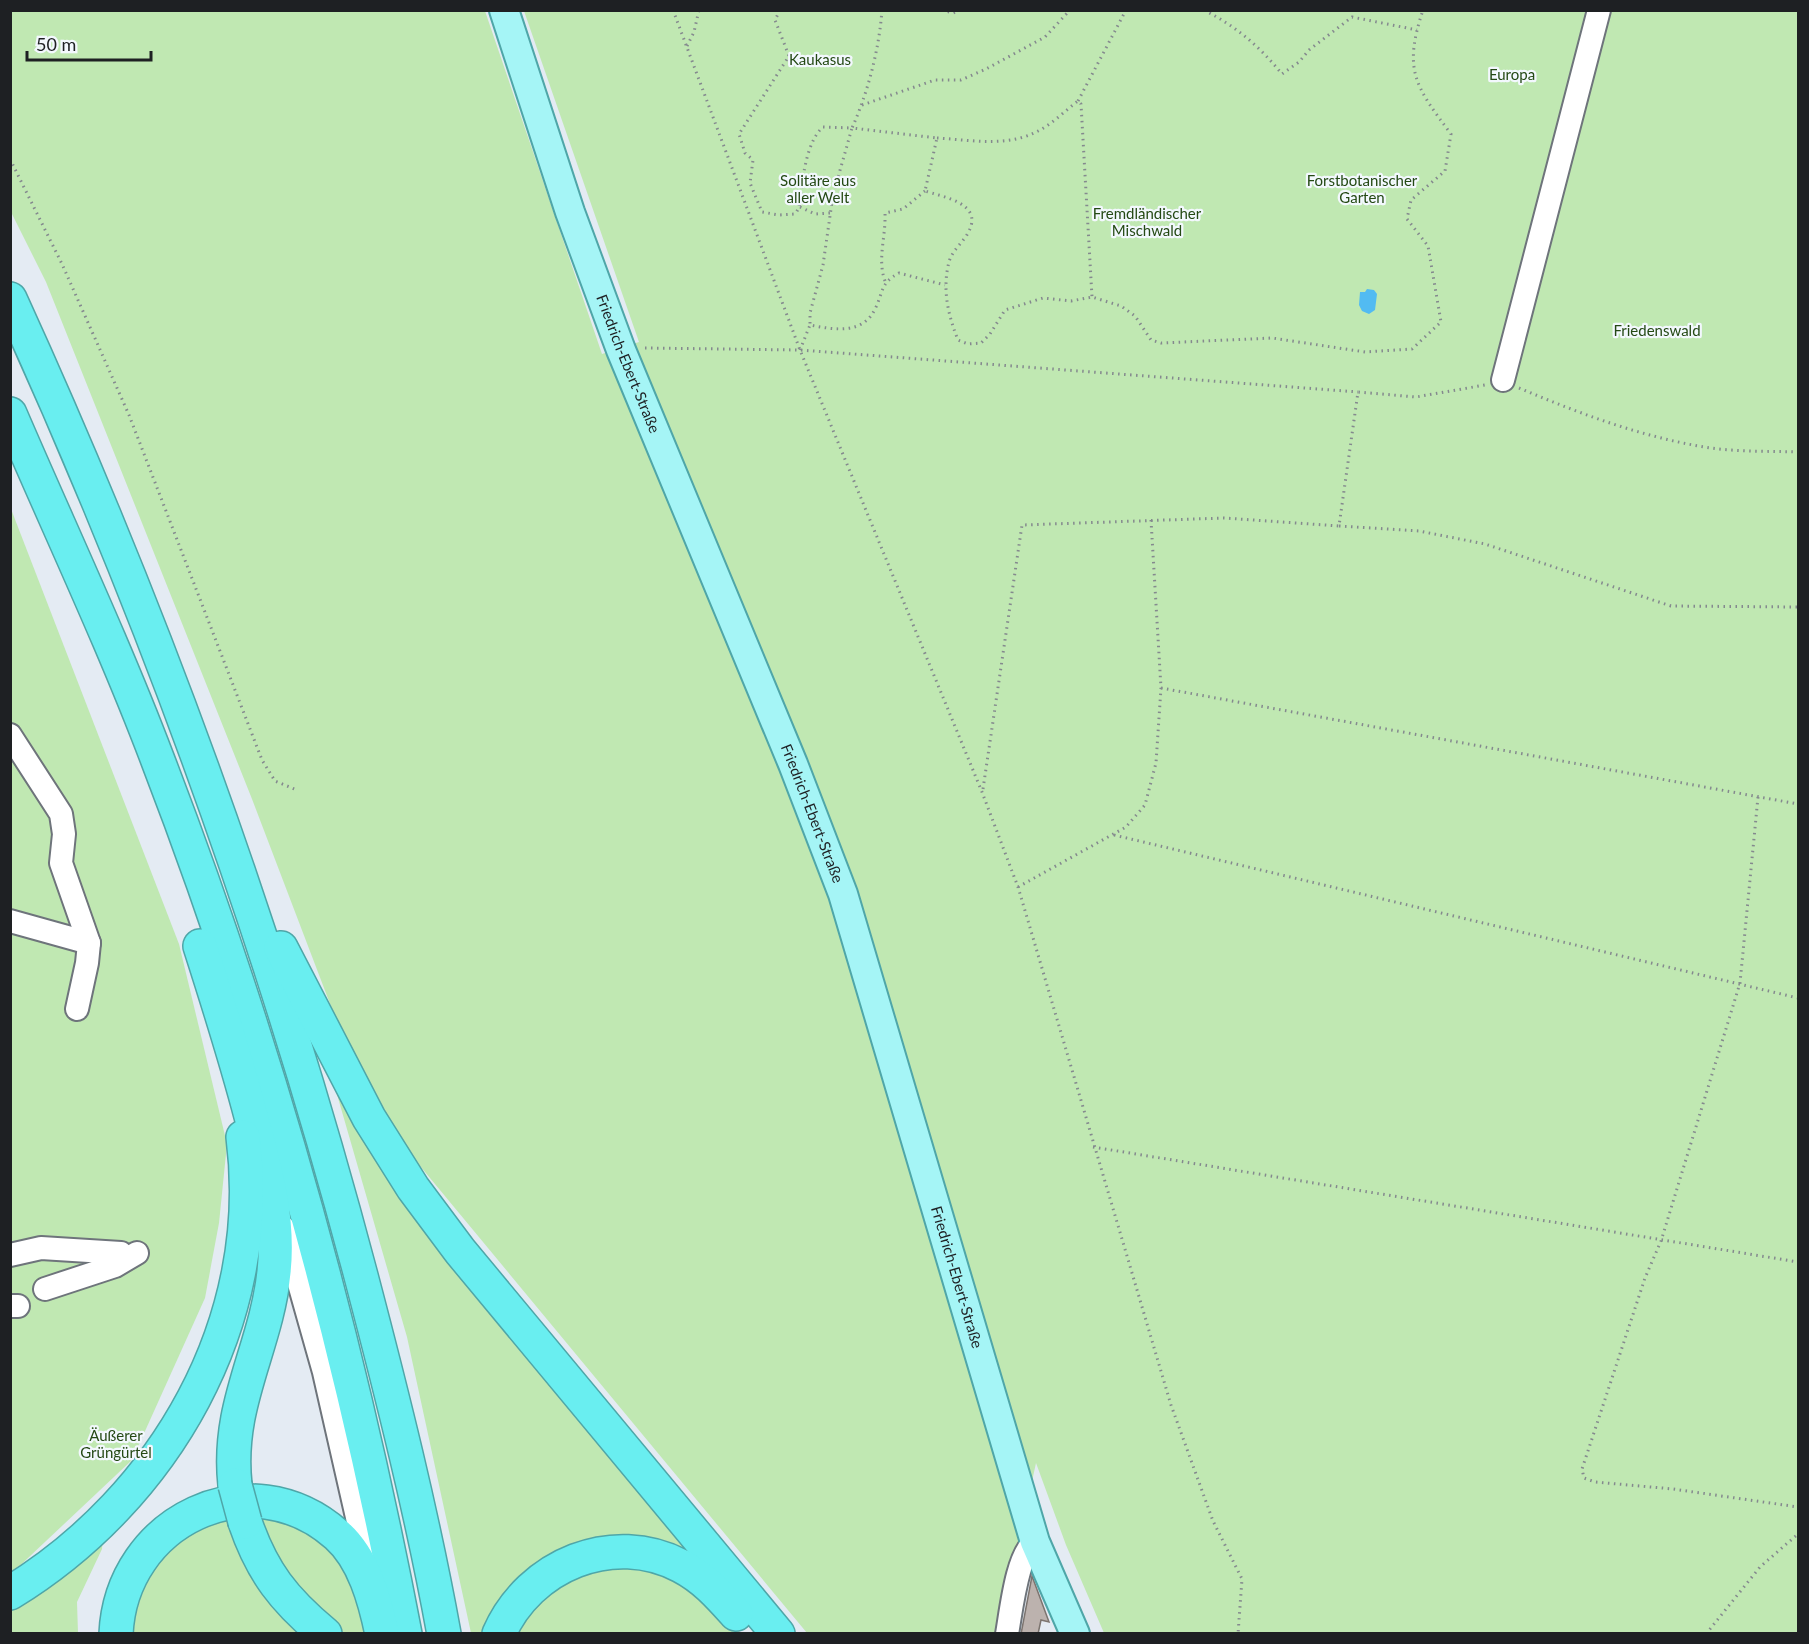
<svg xmlns="http://www.w3.org/2000/svg" width="1809" height="1644" viewBox="0 0 1809 1644" font-family="Lato,sans-serif">
	<style>
		.green { fill: #c0e8b2 }
		.water { fill: #52bbf2 }
		.building { fill: #bcb2ae; stroke: #7c746f; stroke-width: 1.5 }
		.lines { fill: none; stroke-linecap: round; stroke-linejoin: round }
		.minor-casing { stroke: #6e747b; stroke-width: 26 }
		.major-casing { stroke: #4fa6a8; stroke-width: 32 }
		.highway-casing { stroke: #4fa6a8; stroke-width: 36 }
		.path { stroke: #84898e; stroke-width: 3; stroke-dasharray: 1.5 4.5; stroke-linecap: butt }
		.minor { stroke: #fff; stroke-width: 22 }
		.major { stroke: #a5f5f6; stroke-width: 28 }
		.highway { stroke: #69eef0; stroke-width: 33 }
		.highway-bridge-casing { stroke: #4fa6a8; stroke-width: 36; stroke-linecap: butt }
		.highway-bridge { stroke: #69eef0; stroke-width: 33 }
		.labels { text-anchor: middle; stroke-width: 4.5; stroke-linejoin: round; paint-order: stroke }
		.park-label { font-size: 15px; fill: #244914; stroke: #f3f8fe }
		.street-label { font-size: 15px; fill: #1e2023; stroke: #f3f8fe }
	</style>
	<rect width="100%" height="100%" fill="#e4ebf3"/>
	<g class="green">
		<polygon points="11,11 485,11 602,354 639,342 524,11 1798,11 1798,1633 1104,1633 1066,1545 1036,1463 999,1633 807,1633 401,1143 332,1009 252,799 46,282 11,212"/>
		<polygon points="11,509 179,944 227,1144 219,1223 205,1298 132,1460 11,1574"/>
		<polygon points="336,1091 342,1092 711,1570 604,1540 491,1633 471,1633 407,1337"/>
		<polygon points="233,1513 307,1633 127,1634 134,1591 179,1533"/>
		<polygon points="268,1513 285,1516 343,1556 368,1633 342,1633 298,1595 254,1520"/>
		<polygon points="103,1535 102,1549 77,1602 78,1633 11,1634 11,1605"/>
		<polygon points="624,1562 659,1567 699,1589 741,1633 512,1634 536,1596 568,1577"/>
	</g>
	<polygon class="water" points="1367,289 1374,290 1377,294 1375,310 1369,314 1362,311 1359,305 1360,292 1365,292"/>
	<polygon class="building" points="1032,1576 1049,1622 1041,1620 1038,1634 1021,1634"/>
	<g class="lines">
		<g class="minor-casing">
			<g id="minor">
				<polyline points="1503,380 1599,10"/>
				<polyline points="10,735 61,814 64,834 61,863 89,943 87,963 77,1009"/>
				<polyline points="10,921 89,943"/>
				<polyline points="283,1227 324,1372 369,1570"/>
				<polyline points="10,1255 41,1248 121,1253"/>
				<polyline points="45,1289 115,1266 137,1253"/>
				<polyline points="10,1306 18,1306"/>
				<path d="M 1007,1634 C 1011,1612 1017,1553 1035,1542"/>
			</g>
		</g>
		<g class="major-casing">
			<g id="major">
				<path id="s1" d="M 504,10 L 570,212 L 621,350 L 793,764 L 843,894 L 1035,1542 L 1075,1634"/>
			</g>
		</g>
		<g class="highway-casing">
			<g id="highway">
				<path d="M 10,299 C 154,614 272,940 361,1276 C 392,1394 422,1513 444,1634"/>
				<path d="M 10,414 C 59,528 113,642 157,758 C 266,1041 348,1336 405,1634"/>
				<path d="M 200,946 C 218,1002 236,1059 251,1116 C 265,1168 280,1218 274,1272 C 266,1349 226,1404 235,1485"/>
				<polyline points="281,948 369,1118 413,1188 460,1251 778,1634"/>
				<path d="M 245,1522 C 262,1572 284,1600 325,1634"/>
				<path d="M 10,1593 C 165,1498 267,1322 243,1137"/>
				<path d="M 116,1634 C 121,1521 250,1458 337,1535 C 364,1559 375,1600 382,1634"/>
				<path d="M 499,1634 C 529,1565 613,1530 681,1566 C 704,1578 719,1595 736,1614"/>
			</g>
		</g>
		<g class="path">
			<polyline points="673,10 800,350 982,792 1018,887 1171,1405 1213,1521 1242,1579 1238,1634"/>
			<path d="M 780,10 L 775,20 L 789,56 L 739,134 L 745,153 L 753,160 L 750,183 L 762,212 L 779,215 L 795,214 C 802,205 800,197 802,186 C 804,168 809,139 823,127 L 852,128 L 833,195 L 823,265 L 810,313 L 810,325 C 835,330 864,335 876,307 C 884,289 881,283 899,273 L 945,285"/>
			<path d="M 882,10 C 879,50 868,92 852,128 L 937,138 L 925,191 C 943,197 983,203 969,231 C 964,242 952,250 949,262 C 942,289 948,315 958,340 L 968,344 L 981,343 L 990,334 L 1005,310 L 1043,298 L 1071,301 L 1092,297 L 1121,306 L 1135,316 L 1151,340 L 1161,343 L 1272,338 L 1365,352 L 1412,349 L 1441,322 L 1428,246 L 1407,219 L 1411,200 L 1445,171 L 1451,134 C 1415,86 1403,70 1423,10"/>
			<polyline points="942,10 953,13 960,10"/>
			<path d="M 1204,10 C 1237,27 1259,46 1282,74 L 1299,62 L 1309,50 L 1352,17 L 1417,30"/>
			<polyline points="687,46 694,32 699,10"/>
			<polyline points="1078,101 1126,10"/>
			<polyline points="862,105 935,80 961,80 986,69 1045,37 1070,10"/>
			<path d="M 937,138 C 972,140 1008,148 1040,130 C 1053,123 1066,110 1078,101 L 1081,104 L 1092,297"/>
			<polyline points="10,159 62,264 129,415 262,760 275,781 297,790"/>
			<polyline points="800,207 815,214 830,213"/>
			<path d="M 885,281 C 877,259 886,237 885,213 L 903,209 L 925,191"/>
			<polyline points="645,348 800,350 1358,392"/>
			<polyline points="800,350 810,325"/>
			<path d="M 1519,388 C 1581,414 1644,438 1711,448 C 1740,452 1770,451 1798,452"/>
			<polyline points="1339,526 1419,531 1485,544 1671,606 1798,607"/>
			<polyline points="1161,688 1798,804"/>
			<polyline points="983,789 1022,525 1224,518 1339,526 1358,392 1416,397 1485,385"/>
			<polyline points="1758,797 1740,983 1661,1241 1645,1278 1582,1469 1584,1478 1595,1482 1673,1489 1798,1507"/>
			<polyline points="1114,835 1798,998"/>
			<polyline points="1018,887 1126,827 1145,805 1156,763 1161,688 1151,520"/>
			<polyline points="1093,1147 1798,1262"/>
			<polyline points="1706,1634 1760,1567 1798,1534"/>
		</g>
		<use href="#minor" class="minor"/>
		<use href="#major" class="major"/>
		<use href="#highway" class="highway"/>
		<g class="highway-bridge-casing">
			<polyline id="highway-bridge" points="235,1485 245,1522"/>
		</g>
		<use href="#highway-bridge" class="highway-bridge"/>
	</g>
	<g class="labels">
		<g class="park-label">
			<text x="820" y="65">Kaukasus</text>
			<text x="1512" y="80">Europa</text>
			<text x="818" y="186">Solitäre aus<tspan x="818" dy="17">aller Welt</tspan></text>
			<text x="1362" y="186">Forstbotanischer<tspan x="1362" dy="17">Garten</tspan></text>
			<text x="1147" y="219">Fremdländischer<tspan x="1147" dy="17">Mischwald</tspan></text>
			<text x="1657" y="336">Friedenswald</text>
			<text x="116" y="1441">Äußerer<tspan x="116" dy="17">Grüngürtel</tspan></text>
		</g>
		<g class="street-label">
			<text dy="5" stroke="none"><textPath href="#s1" startOffset="375">Friedrich-Ebert-Straße</textPath></text>
			<text dy="5" stroke="none"><textPath href="#s1" startOffset="861">Friedrich-Ebert-Straße</textPath></text>
			<text dy="5" stroke="none"><textPath href="#s1" startOffset="1347">Friedrich-Ebert-Straße</textPath></text>
		</g>
	</g>
	<rect width="1809" height="1644" fill="none" stroke="#1e2023" stroke-width="24"/>
	<path d="M27 51v9h124v-9" fill="none" stroke="#1e2023" stroke-width="3"/>
	<text x="36" y="51" font-size="18" fill="#1e2023" stroke="#f3f8fe" stroke-width="4.5" paint-order="stroke">50 m</text>
</svg>
